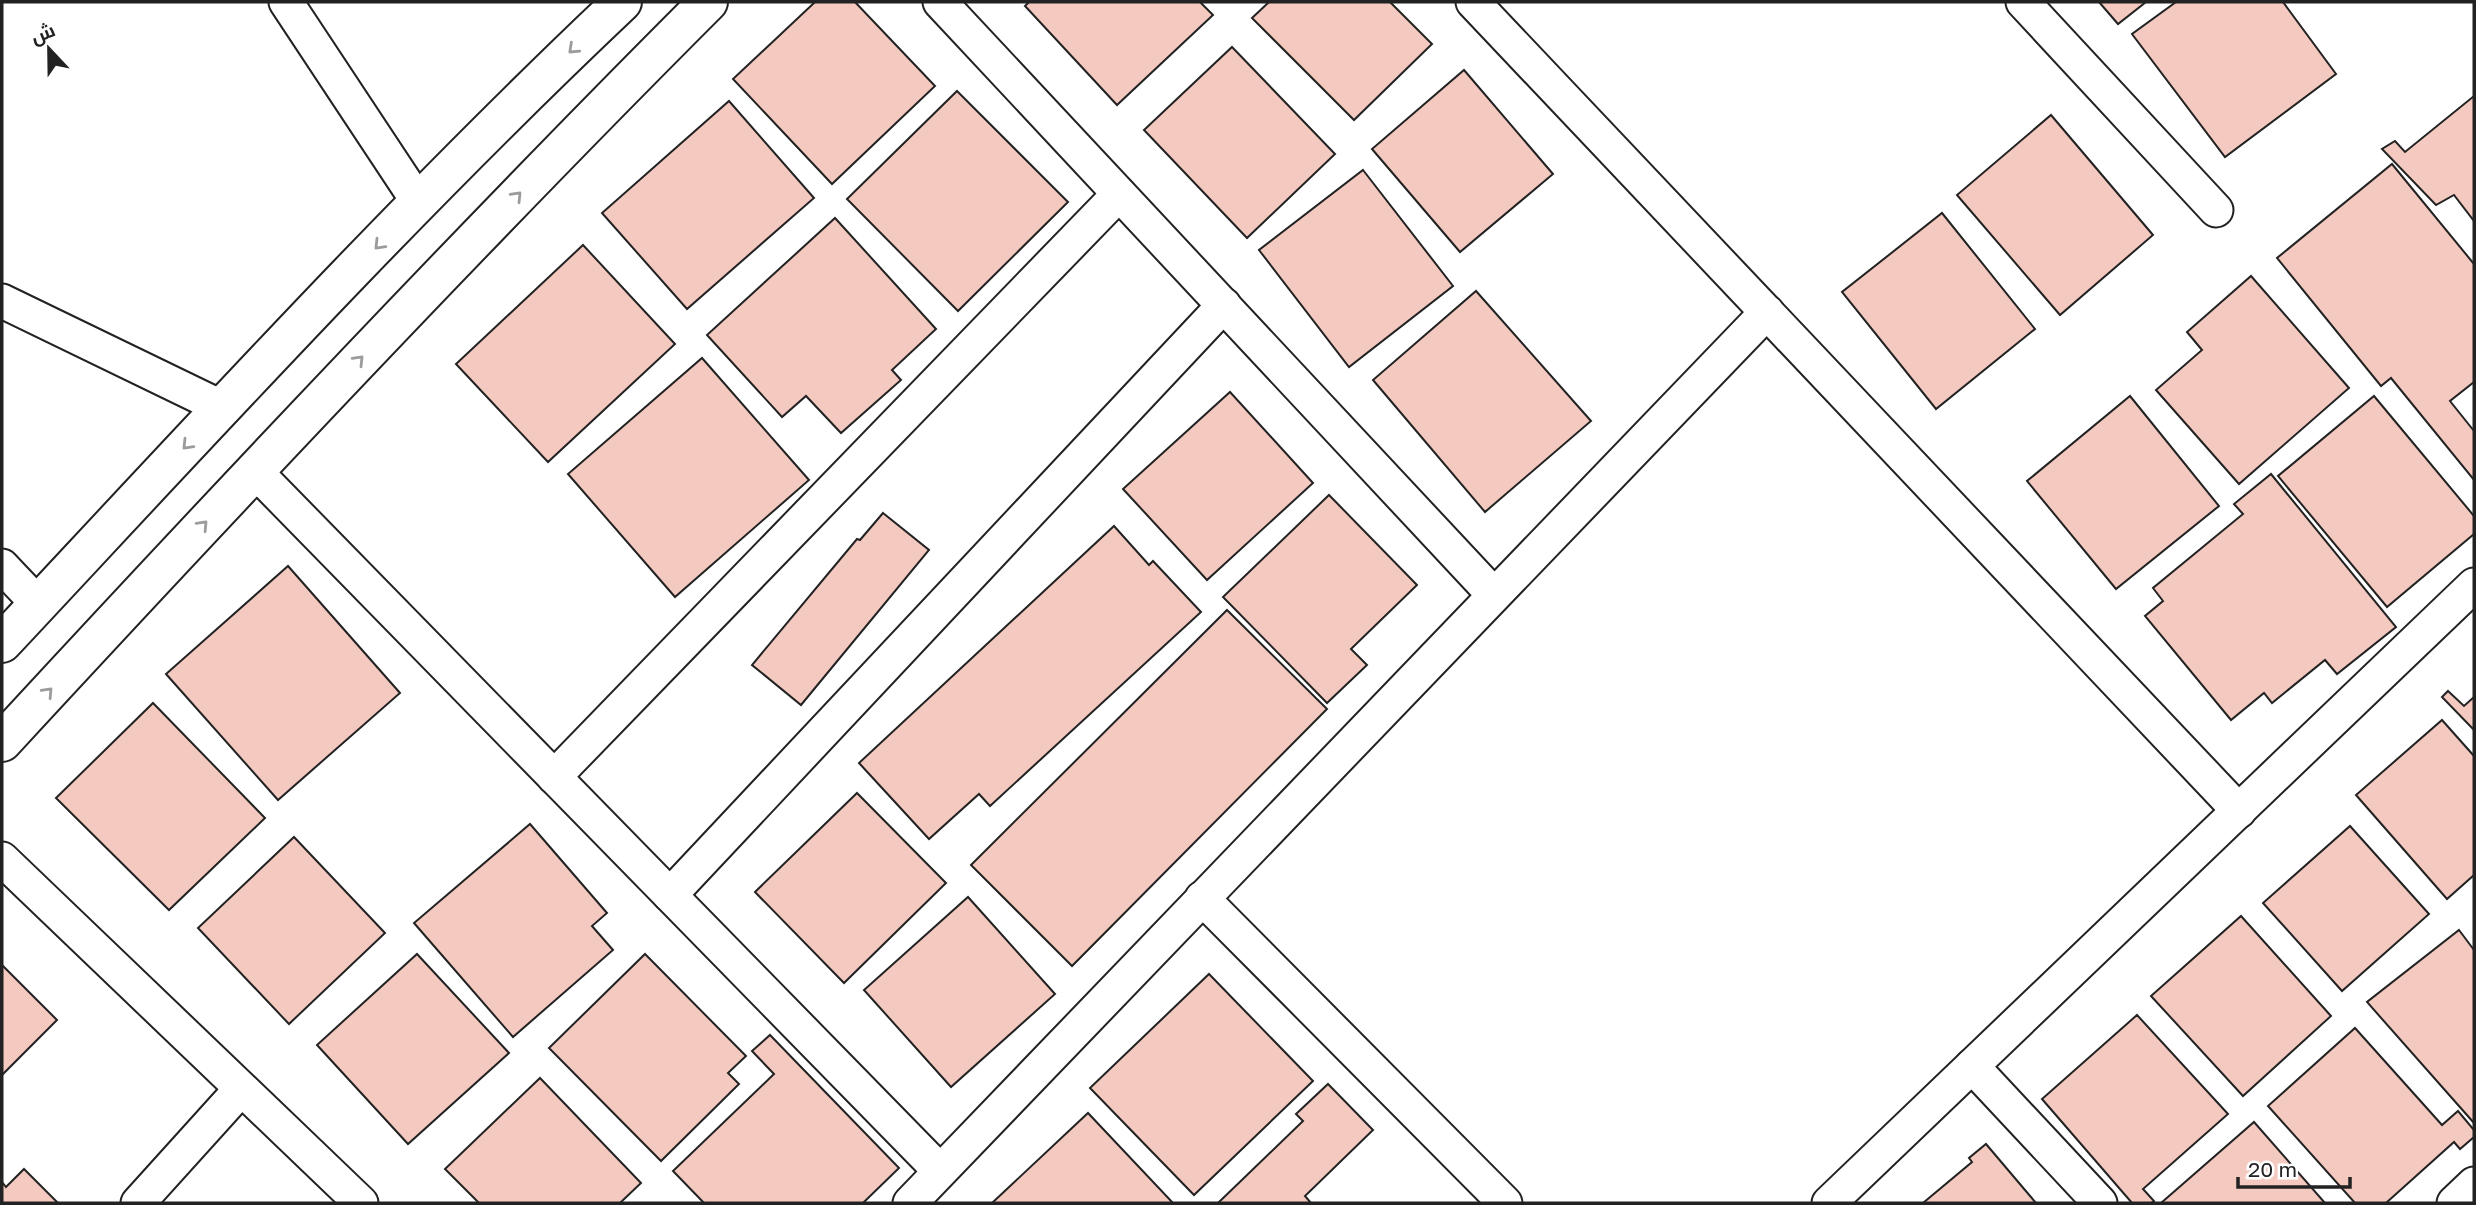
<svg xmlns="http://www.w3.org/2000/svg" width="2476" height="1205" viewBox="0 0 2476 1205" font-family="'Golos Text',Cairo,sans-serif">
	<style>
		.building { fill: #f3c9c0; stroke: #222; stroke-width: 2 }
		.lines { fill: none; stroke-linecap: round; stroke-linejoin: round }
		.minor-casing { stroke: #222; stroke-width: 37 }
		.secondary-casing { stroke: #222; stroke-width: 42 }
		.minor { stroke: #fff; stroke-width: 33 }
		.secondary { stroke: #fff; stroke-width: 38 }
		.oneway { stroke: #9c9c9c }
	</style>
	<rect width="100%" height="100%" fill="#fff"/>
	<g class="building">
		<polygon points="815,2 855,2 935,86 832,184 733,79"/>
		<polygon points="1029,2 1200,2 1213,15 1117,105 1025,6"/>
		<polygon points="1269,2 1390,2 1432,44 1354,120 1252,18"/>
		<polygon points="2099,2 2146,2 2118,24"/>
		<polygon points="2176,2 2283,2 2336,74 2225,157 2132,34"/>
		<polygon points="1232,47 1335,154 1247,238 1144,130"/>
		<polygon points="1464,70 1553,174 1460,252 1372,149"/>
		<polygon points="957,91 1068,202 958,311 847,199"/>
		<polygon points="2474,96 2474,221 2454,195 2436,205 2382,149 2395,141 2405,152"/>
		<polygon points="729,101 814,198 687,309 602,213"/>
		<polygon points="2051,115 2153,235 2060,315 1957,195"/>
		<polygon points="2392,164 2474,264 2474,382 2450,401 2474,431 2474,480 2391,378 2381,386 2277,258"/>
		<polygon points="1363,170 1453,286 1349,367 1259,250"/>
		<polygon points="1942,213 2035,329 1936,409 1842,292"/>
		<polygon points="835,218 936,329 892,370 901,380 841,433 806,396 782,417 707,335"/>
		<polygon points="583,245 675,344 548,462 456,364"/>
		<polygon points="2251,276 2349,388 2239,484 2156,390 2202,350 2187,332"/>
		<polygon points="1476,291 1591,421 1485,512 1373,380"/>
		<polygon points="702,358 809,480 675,597 568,474"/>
		<polygon points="1230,392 1313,483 1207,580 1123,489"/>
		<polygon points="2130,396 2219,506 2116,589 2027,481"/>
		<polygon points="2374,396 2474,516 2474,534 2387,607 2278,476"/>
		<polygon points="2271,474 2396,627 2337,674 2325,660 2272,703 2264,693 2231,720 2145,616 2163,601 2153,588 2243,514 2234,504"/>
		<polygon points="1329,495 1417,585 1351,649 1367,665 1327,703 1223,597"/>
		<polygon points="883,513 929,550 801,705 752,665 857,539 860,540"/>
		<polygon points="1114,526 1149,565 1153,561 1201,612 990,806 979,794 929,839 859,763"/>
		<polygon points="288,566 400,693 278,800 166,674"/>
		<polygon points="1227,610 1327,709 1072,966 971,865"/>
		<polygon points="2448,691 2464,706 2474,697 2474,730 2442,697"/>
		<polygon points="153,703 265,818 169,910 56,798"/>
		<polygon points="2442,720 2474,756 2474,875 2447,899 2356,795"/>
		<polygon points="857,793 946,883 844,983 755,892"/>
		<polygon points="530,824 607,913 592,926 613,950 513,1037 414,923"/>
		<polygon points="2350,826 2429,914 2342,991 2263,903"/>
		<polygon points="294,837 385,933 289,1024 198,928"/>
		<polygon points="968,897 1055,994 951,1087 864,990"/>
		<polygon points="2241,916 2331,1016 2243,1096 2151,996"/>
		<polygon points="2459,930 2474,950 2474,1123 2367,1002"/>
		<polygon points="417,954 509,1053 408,1144 317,1045"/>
		<polygon points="645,954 746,1056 728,1073 739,1084 661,1161 549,1048"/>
		<polygon points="2,965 57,1020 2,1075"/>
		<polygon points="1209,974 1313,1081 1194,1195 1090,1088"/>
		<polygon points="2137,1015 2228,1114 2143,1189 2154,1201 2151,1203 2132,1203 2042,1099"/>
		<polygon points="2355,1028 2442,1125 2458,1111 2474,1130 2474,1137 2460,1149 2454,1142 2386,1203 2355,1203 2268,1106"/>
		<polygon points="770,1035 899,1168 863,1203 704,1203 673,1171 774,1074 752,1051"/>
		<polygon points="540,1078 641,1183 620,1203 479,1203 445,1169"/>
		<polygon points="1328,1084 1373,1130 1305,1196 1311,1203 1218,1203 1303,1121 1296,1114"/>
		<polygon points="1088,1113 1173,1203 992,1203"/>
		<polygon points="2254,1122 2325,1203 2161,1203"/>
		<polygon points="1986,1144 2036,1203 1923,1203 1972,1162 1969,1158"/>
		<polygon points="24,1169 58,1203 2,1203 2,1182 6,1187"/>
	</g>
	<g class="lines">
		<g class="minor-casing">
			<g id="minor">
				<polyline points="286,2 419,203"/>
				<polyline points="940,2 1494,595"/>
				<polyline points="1473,2 2239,811"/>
				<polyline points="2023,2 2216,210"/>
				<polyline points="2,301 223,408"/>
				<polyline points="254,470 940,1171"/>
				<polyline points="2,566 38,604"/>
				<polyline points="554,777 1119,194"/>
				<polyline points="2,859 361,1203"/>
				<polyline points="670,895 1224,305"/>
				<polyline points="1202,898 1505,1203"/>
				<polyline points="1972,1066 2100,1203"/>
				<polyline points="138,1203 241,1089"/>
				<polyline points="910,1203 1767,312"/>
				<polyline points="1829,1203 2474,585"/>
				<polyline points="2454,1203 2474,1184"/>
			</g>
		</g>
		<g class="secondary-casing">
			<g id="secondary">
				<path d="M 2,643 C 205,426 406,206 622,2"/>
				<path d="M 2,742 C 233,492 467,243 708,2"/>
			</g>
		</g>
		<use href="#minor" class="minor"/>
		<use href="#secondary" class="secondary"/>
	</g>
	<defs><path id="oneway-chevron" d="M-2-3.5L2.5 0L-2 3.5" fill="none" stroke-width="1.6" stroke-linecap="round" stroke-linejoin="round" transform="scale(1.75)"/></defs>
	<g class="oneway">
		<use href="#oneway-chevron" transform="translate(573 49) rotate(137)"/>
		<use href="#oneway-chevron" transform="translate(517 196) rotate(-46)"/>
		<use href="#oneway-chevron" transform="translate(379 245) rotate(134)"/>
		<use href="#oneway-chevron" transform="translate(359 360) rotate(-46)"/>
		<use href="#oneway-chevron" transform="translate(187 445) rotate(134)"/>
		<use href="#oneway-chevron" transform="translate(203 525) rotate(-47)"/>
		<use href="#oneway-chevron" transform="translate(48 692) rotate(-47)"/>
	</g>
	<rect width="2476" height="1205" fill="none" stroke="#222222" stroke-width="7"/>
	<g transform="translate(49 49) rotate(338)" stroke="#ffffff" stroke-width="5" paint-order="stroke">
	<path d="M0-5L12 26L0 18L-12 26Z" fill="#222222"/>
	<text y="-10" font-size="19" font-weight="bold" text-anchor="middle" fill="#222222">ش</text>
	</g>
	<path d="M2238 1177v10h112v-10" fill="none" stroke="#222222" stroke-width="3.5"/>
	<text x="2248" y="1177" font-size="21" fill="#222222" stroke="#ffffff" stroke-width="5" paint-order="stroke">20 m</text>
</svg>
